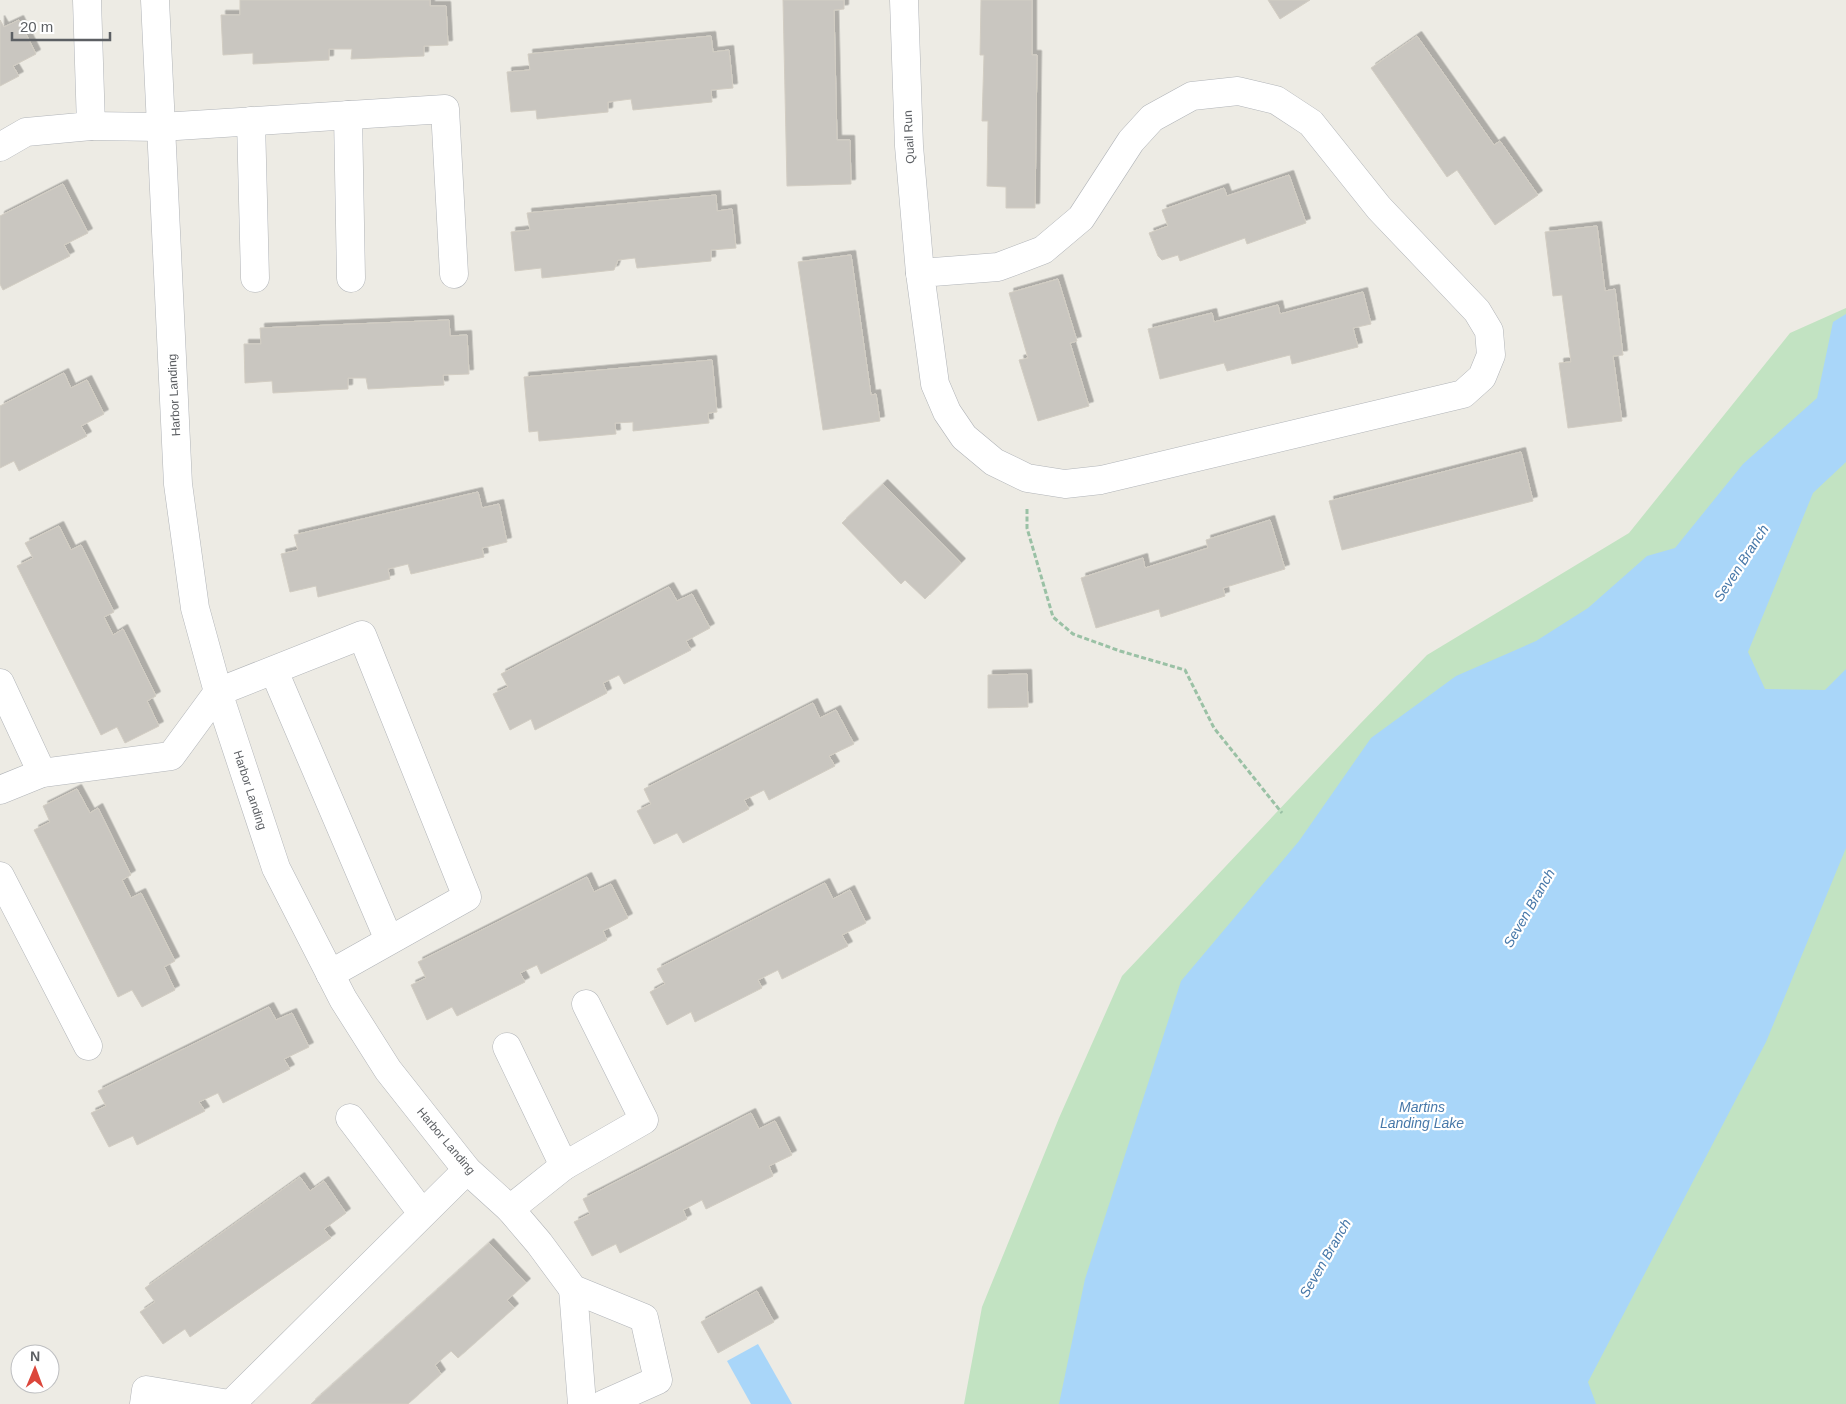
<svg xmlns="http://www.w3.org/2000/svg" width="1846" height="1404" viewBox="0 0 1846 1404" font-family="Arial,sans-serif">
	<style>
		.green { fill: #c2e3c2 }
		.water { fill: #a9d6f9 }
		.building { fill: #c9c6c0; stroke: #d2cdc3; filter: url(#shadow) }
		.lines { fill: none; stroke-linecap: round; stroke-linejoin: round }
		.minor-casing { stroke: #b1b4b8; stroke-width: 29 }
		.path { stroke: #9ac1a5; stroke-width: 3; stroke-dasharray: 5 2.5; stroke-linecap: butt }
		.minor { stroke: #fff; stroke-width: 28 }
		.labels { text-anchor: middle; stroke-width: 4.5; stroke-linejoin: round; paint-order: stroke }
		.street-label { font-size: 12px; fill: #5c5f63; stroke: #fff }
		.water-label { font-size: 14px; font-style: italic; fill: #4778a9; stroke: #fff }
	</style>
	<defs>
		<filter id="shadow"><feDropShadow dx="4.5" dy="-4.5" stdDeviation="0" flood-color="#0004"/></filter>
	</defs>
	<rect width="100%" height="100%" fill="#edebe4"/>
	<polygon class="green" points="1846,308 1846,1404 964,1404 982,1307 1059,1118 1122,976 1359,725 1427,655 1629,533 1790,333"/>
	<g class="water">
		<polygon points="1846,314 1846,462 1813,493 1748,652 1765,689 1825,690 1846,669 1846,848 1766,1042 1588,1382 1596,1404 1059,1404 1085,1279 1181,981 1299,841 1371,738 1456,676 1536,641 1588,608 1647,556 1675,548 1743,464 1817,398 1833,322"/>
		<polygon points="758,1344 792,1404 751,1404 727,1361"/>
	</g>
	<g class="building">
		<polygon points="240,0 430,0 430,6 446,6 448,45 424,46 424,56 351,59 352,49 329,49 329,60 253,64 253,53 223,55 221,15 240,15"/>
		<polygon points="783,0 844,0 844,9 834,10 837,140 850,140 851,184 787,186"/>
		<polygon points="981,0 1032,0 1032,55 1037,55 1035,208 1006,208 1006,187 987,186 988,121 982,121 984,55 980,55"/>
		<polygon points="1268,0 1310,0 1280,19"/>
		<polygon points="0,20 4,27 19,20 36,54 13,66 19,76 0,86"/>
		<polygon points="711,36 713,52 729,50 733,88 711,90 712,102 633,110 631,99 608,102 608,112 537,119 536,110 511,112 507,72 530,70 528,54"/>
		<polygon points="1417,36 1494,145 1500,141 1538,195 1495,225 1457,170 1447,177 1371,68"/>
		<polygon points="1289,175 1306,223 1247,244 1245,238 1180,261 1178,255 1162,260 1158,256 1149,233 1168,226 1162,210 1224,188 1227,196"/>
		<polygon points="63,184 88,233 64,245 70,256 3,290 0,284 0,216"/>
		<polygon points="716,195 717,211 732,209 736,248 711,250 711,261 637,268 635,258 618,260 614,270 542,278 541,268 515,271 511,232 530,230 527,213"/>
		<polygon points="1597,226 1605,291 1615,289 1623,355 1613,356 1622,421 1568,428 1559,363 1571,362 1562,295 1553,296 1545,232"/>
		<polygon points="851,255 871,395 876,394 880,421 823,430 798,262"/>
		<polygon points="1058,279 1077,341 1070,343 1089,406 1038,421 1019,360 1028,358 1009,293"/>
		<polygon points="1363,292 1371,324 1353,328 1358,347 1292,364 1290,355 1227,371 1224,363 1160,379 1148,329 1212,313 1214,322 1278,305 1280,314"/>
		<polygon points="449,320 450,336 467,335 469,374 443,375 444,385 368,389 366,378 348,378 348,389 273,393 272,381 245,383 244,344 261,344 260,328"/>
		<polygon points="712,360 717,412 708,413 709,423 633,431 633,422 615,423 616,434 539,441 538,431 529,432 524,377"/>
		<polygon points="64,373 71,388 87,380 104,414 81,426 87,436 19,471 14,461 0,468 0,406"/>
		<polygon points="1521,452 1533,501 1342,550 1329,501"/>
		<polygon points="883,484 961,563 925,599 905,580 901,584 842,523"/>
		<polygon points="478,492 482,508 499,504 507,542 482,548 484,557 411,574 408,564 388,569 390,579 318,597 316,586 290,592 281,554 298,550 294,535"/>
		<polygon points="1270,520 1285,569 1223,588 1225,596 1161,617 1159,609 1096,628 1081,578 1143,558 1145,568 1208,548 1206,540"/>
		<polygon points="59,526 71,550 81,545 114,612 104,617 113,635 123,629 156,696 147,701 159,726 125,743 117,727 101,735 17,566 33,558 25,543"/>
		<polygon points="669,587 677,601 692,594 710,628 686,641 691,650 624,684 619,675 603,683 607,693 535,730 531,719 510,730 493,694 508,687 501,674"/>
		<polygon points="1027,674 1028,707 988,708 988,675"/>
		<polygon points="813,703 820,718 836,710 854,744 829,756 835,766 769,800 764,790 744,800 749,809 683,843 677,833 654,844 637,811 651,804 644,789"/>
		<polygon points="77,789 90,813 98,808 131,875 122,880 131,898 141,893 175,961 164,967 175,990 142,1007 132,990 118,997 34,830 50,822 43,806"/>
		<polygon points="587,877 594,892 611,884 628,918 603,931 607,940 541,974 537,965 520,973 525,982 457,1016 452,1007 427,1020 411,985 426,978 418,962"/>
		<polygon points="825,883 833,899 850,890 866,923 842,935 848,946 782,979 778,970 758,980 762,988 695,1022 691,1012 667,1025 650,992 665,984 657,969"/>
		<polygon points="269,1007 276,1020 292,1013 309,1047 284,1059 290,1069 223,1103 218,1093 199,1102 205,1111 137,1145 133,1136 109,1147 91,1113 106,1106 98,1091"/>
		<polygon points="751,1113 759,1129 775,1121 792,1155 769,1166 773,1176 706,1209 702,1200 683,1210 687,1219 620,1253 616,1244 592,1256 574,1222 590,1214 583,1199"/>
		<polygon points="300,1177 310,1191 324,1181 346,1213 324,1229 331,1238 190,1337 185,1329 163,1344 140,1312 155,1302 145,1288"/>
		<polygon points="489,1243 526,1283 507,1300 514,1308 458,1358 451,1351 435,1365 441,1374 408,1404 311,1404"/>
		<polygon points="757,1291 774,1322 718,1353 701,1322"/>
	</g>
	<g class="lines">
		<g class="minor-casing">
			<g id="minor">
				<polyline points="155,0 178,484 195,608 218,692 276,868 343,999 388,1070 467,1170 510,1209 539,1243 573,1289 644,1318 658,1380 604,1404"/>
				<polyline points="904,0 909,146 920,273"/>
				<polygon points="1238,91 1276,100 1311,123 1379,208 1477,311 1489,331 1491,355 1482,377 1463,394 1101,480 1065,484 1027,478 994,462 964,437 947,412 935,384 920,273 998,267 1043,250 1081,218 1131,141 1152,118 1192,96"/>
				<polyline points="348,115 351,278"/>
				<polyline points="251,121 255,278"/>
				<polyline points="91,126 161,127 445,109 454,274"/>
				<polyline points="0,147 26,132 91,126 87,0"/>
				<polyline points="274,671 389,940"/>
				<polyline points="0,683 42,773"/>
				<polyline points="0,790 42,773 171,756 218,692 362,635 467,897 330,974"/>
				<polyline points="0,876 88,1046"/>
				<polyline points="507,1047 564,1166"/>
				<polyline points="350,1118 422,1213"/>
				<polyline points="510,1209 564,1166 644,1120 586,1004"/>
				<polyline points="573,1289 582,1404"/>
				<polyline points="144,1404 146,1390 229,1404"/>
				<polyline points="231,1404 467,1170"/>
			</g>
		</g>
		<polyline class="path" points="1027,509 1027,528 1053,617 1073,634 1120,651 1185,670 1214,728 1282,813"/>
		<use href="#minor" class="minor"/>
	</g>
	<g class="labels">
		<g class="street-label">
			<text transform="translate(909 137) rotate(-93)" y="4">Quail Run</text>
			<text transform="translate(174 395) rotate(-93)" y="4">Harbor Landing</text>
			<text transform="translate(250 790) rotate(72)" y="4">Harbor Landing</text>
			<text transform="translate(446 1141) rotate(50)" y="4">Harbor Landing</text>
		</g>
		<g class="water-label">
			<text transform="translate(1741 563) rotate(-57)" y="5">Seven Branch</text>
			<text transform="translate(1529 908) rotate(-60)" y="5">Seven Branch</text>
			<text x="1422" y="1112">Martins<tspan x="1422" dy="16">Landing Lake</tspan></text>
			<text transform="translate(1325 1258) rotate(-60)" y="5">Seven Branch</text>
		</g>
	</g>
	<g transform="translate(35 1369) rotate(1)"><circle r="24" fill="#ffffff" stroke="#bebfc1"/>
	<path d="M0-4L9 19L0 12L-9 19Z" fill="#dc463b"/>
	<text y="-8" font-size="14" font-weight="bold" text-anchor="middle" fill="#5c5f63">N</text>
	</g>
	<path d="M12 32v8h98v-8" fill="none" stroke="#5c5f63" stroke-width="2.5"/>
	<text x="20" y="32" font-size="15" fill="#5c5f63" stroke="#ffffff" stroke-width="4" paint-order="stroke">20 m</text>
</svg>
